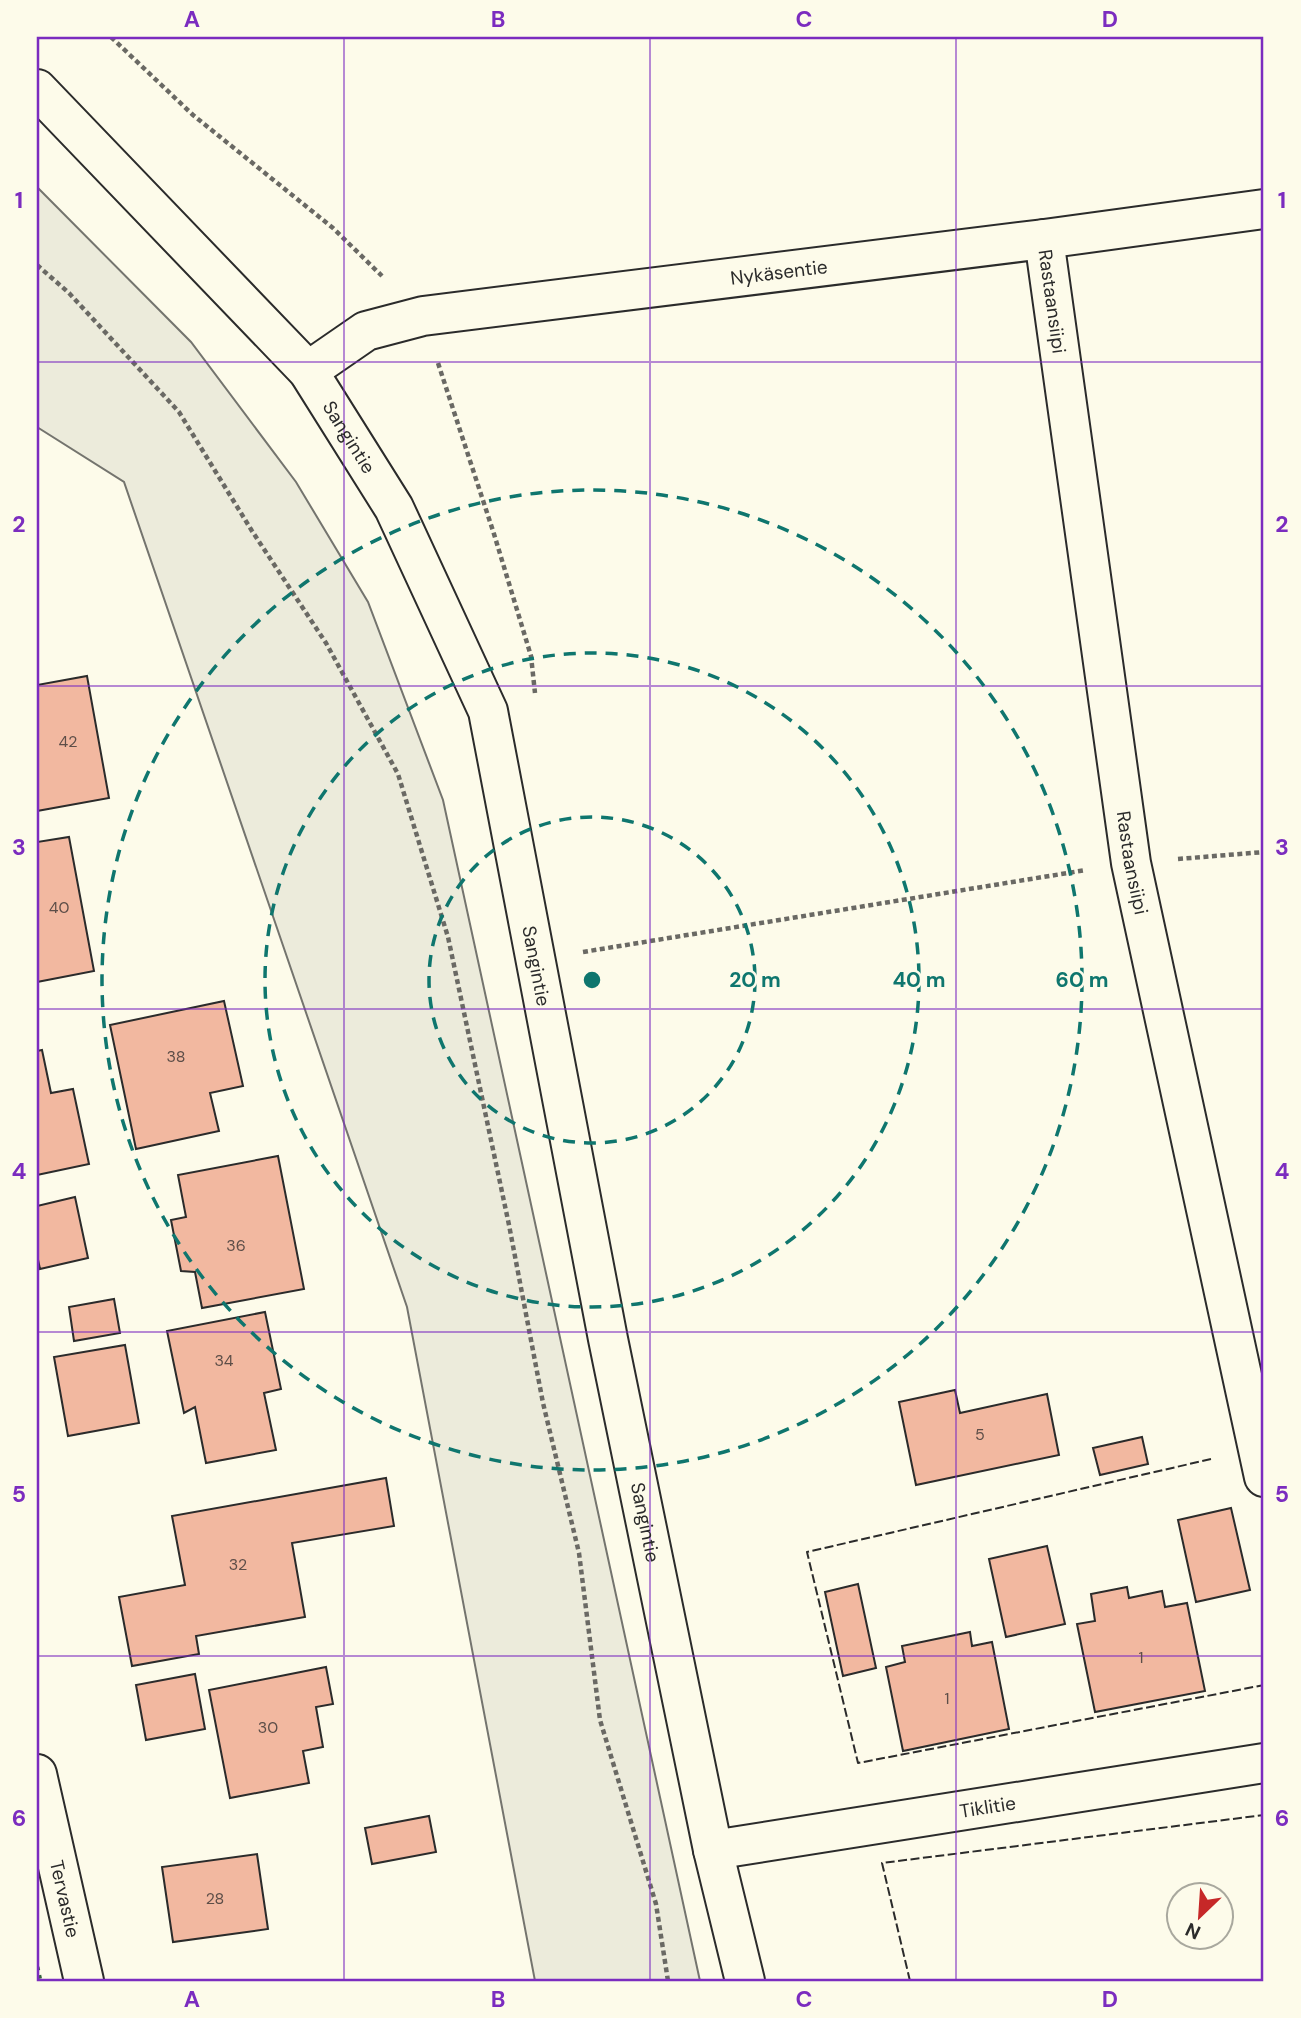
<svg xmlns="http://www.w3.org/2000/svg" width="1301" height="2018" viewBox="0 0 1301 2018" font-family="'DM Sans',sans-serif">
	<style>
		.green { fill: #ecebdb; stroke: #74746e; stroke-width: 2 }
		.building { fill: #f2b8a0; stroke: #2b2b2b; stroke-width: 2 }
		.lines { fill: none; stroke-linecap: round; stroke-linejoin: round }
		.street-casing { stroke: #2b2b2b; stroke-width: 42 }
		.path { stroke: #6a6964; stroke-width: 4.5; stroke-dasharray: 5 3.5; stroke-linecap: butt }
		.street { stroke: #fdfbea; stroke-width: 38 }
		.hedge { stroke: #34623c; stroke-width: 5; stroke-dasharray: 3.5 5; stroke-linecap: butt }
		.fence { stroke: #2b2b2b; stroke-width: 2; stroke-dasharray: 9 3.5; stroke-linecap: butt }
		.grid { fill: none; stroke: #7b2cbf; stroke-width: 2; stroke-opacity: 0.55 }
		.ring { fill: none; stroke: #0f766e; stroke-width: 3.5; stroke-dasharray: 12 9 }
		.labels { text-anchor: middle; stroke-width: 5; stroke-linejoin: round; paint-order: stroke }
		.number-label { font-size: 16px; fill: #5d4e48 }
		.street-label { font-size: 19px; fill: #2b2b2b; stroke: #fdfbea }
		.centre { fill: #0f766e; stroke: #fdfbea; stroke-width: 3.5 }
		.ring-label { font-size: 21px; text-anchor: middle; font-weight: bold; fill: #0f766e; stroke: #fdfbea; stroke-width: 5; stroke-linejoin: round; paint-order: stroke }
		.neatline { fill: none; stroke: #7b2cbf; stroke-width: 2.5 }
		.grid-label { font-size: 23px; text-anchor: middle; font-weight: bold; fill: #7b2cbf }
	</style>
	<rect width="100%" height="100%" fill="#fdfbea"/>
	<polygon class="green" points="37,187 191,342 296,482 368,602 443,800 700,1981 535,1981 407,1307 124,482 37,427"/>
	<g class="building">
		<polygon points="87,676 109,798 37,811 37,685"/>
		<polygon points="69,837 94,971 37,982 37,842"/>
		<polygon points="224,1001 243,1086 210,1093 219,1131 136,1149 110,1025"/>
		<polygon points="42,1050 51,1093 73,1089 89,1164 37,1175 37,1051"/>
		<polygon points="278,1156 304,1289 202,1308 195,1272 181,1271 171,1220 186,1217 178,1175"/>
		<polygon points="75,1197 88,1258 40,1269 37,1255 37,1206"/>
		<polygon points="114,1299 120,1333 74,1341 69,1307"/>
		<polygon points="265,1312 281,1389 264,1393 276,1450 206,1463 195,1407 184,1413 167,1331"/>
		<polygon points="125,1345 139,1423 68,1436 54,1357"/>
		<polygon points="955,1390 960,1413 1047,1394 1059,1455 916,1485 899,1402"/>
		<polygon points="1142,1437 1148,1464 1100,1475 1093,1448"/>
		<polygon points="386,1478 394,1526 292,1543 305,1617 196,1636 199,1654 132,1666 119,1597 185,1585 172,1516"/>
		<polygon points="1231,1508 1250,1590 1196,1602 1178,1520"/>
		<polygon points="1047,1546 1065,1624 1006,1637 989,1559"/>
		<polygon points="858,1584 876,1668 843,1676 825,1592"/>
		<polygon points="1127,1587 1129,1598 1162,1591 1165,1607 1187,1603 1205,1691 1095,1712 1077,1624 1095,1621 1091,1594"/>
		<polygon points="970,1632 972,1646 992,1642 1009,1729 903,1751 886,1667 905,1662 902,1646"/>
		<polygon points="326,1667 333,1704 316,1707 323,1747 303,1751 309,1783 230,1798 209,1690"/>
		<polygon points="195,1674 205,1729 146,1740 136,1685"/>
		<polygon points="429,1816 436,1852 372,1864 365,1828"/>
		<polygon points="257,1854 268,1929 173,1942 162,1867"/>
	</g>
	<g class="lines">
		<g class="street-casing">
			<g id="street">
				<path id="s1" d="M 37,89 L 308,371 L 394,508 L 488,711 L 608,1339 L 713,1850 L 745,1981"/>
				<path id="s2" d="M 1044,239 L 1131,863 L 1264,1477"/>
				<path id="s3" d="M 308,371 L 366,331 L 423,316 L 1044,239 L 1264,209"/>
				<path id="s4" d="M 37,1774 L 84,1981"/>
				<path id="s5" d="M 713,1850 L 1264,1763"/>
			</g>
		</g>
		<g class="path">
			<polyline points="111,37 193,115 333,228 382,276"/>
			<polyline points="37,265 69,293 179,412 252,531 326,643 398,774 448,937 509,1225 543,1403 579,1553 600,1720 656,1904 668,1981"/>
			<polyline points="438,363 494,534 531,656 535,693"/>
			<polyline points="1178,859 1264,852"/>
			<polyline points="583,952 1086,870"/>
		</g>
		<use href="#street" class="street"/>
		<polyline class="hedge" points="37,1967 40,1981"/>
		<g class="fence">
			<polyline points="1211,1459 807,1552 858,1763 1264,1685"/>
			<polyline points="910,1981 882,1863 1264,1815"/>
		</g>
	</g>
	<path class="grid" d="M 344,37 L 344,1981M 650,37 L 650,1981M 956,37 L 956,1981M 37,362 L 1264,362M 37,686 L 1264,686M 37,1009 L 1264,1009M 37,1332 L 1264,1332M 37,1656 L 1264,1656"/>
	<g class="ring">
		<circle cx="592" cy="980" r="163"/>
		<circle cx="592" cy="980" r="327"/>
		<circle cx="592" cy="980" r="490"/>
	</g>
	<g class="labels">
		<g class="number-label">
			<text x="68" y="747">42</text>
			<text x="59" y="913">40</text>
			<text x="176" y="1062">38</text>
			<text x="236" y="1251">36</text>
			<text x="224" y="1366">34</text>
			<text x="980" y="1440">5</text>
			<text x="238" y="1570">32</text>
			<text x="1141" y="1663">1</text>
			<text x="947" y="1704">1</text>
			<text x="268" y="1733">30</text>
			<text x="215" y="1904">28</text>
		</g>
		<g class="street-label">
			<text dy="7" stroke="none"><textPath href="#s3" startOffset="488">Nykäsentie</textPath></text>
			<text dy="7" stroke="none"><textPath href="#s2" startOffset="63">Rastaansiipi</textPath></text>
			<text dy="7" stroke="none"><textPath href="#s1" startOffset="469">Sangintie</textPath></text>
			<text dy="7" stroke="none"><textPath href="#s2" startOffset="630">Rastaansiipi</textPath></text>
			<text dy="7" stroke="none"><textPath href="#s1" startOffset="1036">Sangintie</textPath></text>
			<text dy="7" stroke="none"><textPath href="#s1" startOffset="1603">Sangintie</textPath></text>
			<text dy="7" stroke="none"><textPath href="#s5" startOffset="278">Tiklitie</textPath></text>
			<text dy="7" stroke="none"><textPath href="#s4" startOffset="128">Tervastie</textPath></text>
		</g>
	</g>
	<circle cx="592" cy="980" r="10" class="centre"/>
	<g class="ring-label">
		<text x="755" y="987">20 m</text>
		<text x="919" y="987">40 m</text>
		<text x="1082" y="987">60 m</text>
	</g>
	<rect width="1301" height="2018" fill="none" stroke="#fdfbea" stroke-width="77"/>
	<g transform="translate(1200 1916) rotate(205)"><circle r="33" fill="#fdfbea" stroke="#a9a89e" stroke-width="2"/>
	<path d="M0-5L12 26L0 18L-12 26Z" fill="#c62828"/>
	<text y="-10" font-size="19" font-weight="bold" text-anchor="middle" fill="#2b2b2b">N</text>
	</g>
	<rect x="38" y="38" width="1224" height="1942" class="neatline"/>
	<g class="grid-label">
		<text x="192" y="27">A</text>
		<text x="498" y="27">B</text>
		<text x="804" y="27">C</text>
		<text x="1110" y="27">D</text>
		<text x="19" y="208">1</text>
		<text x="1282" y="208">1</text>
		<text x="19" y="532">2</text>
		<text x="1282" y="532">2</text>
		<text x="19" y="855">3</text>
		<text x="1282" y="855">3</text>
		<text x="19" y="1179">4</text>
		<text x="1282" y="1179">4</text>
		<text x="19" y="1502">5</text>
		<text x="1282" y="1502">5</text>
		<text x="19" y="1826">6</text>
		<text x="1282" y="1826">6</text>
		<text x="192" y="2007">A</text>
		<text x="498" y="2007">B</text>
		<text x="804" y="2007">C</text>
		<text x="1110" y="2007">D</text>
	</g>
</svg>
